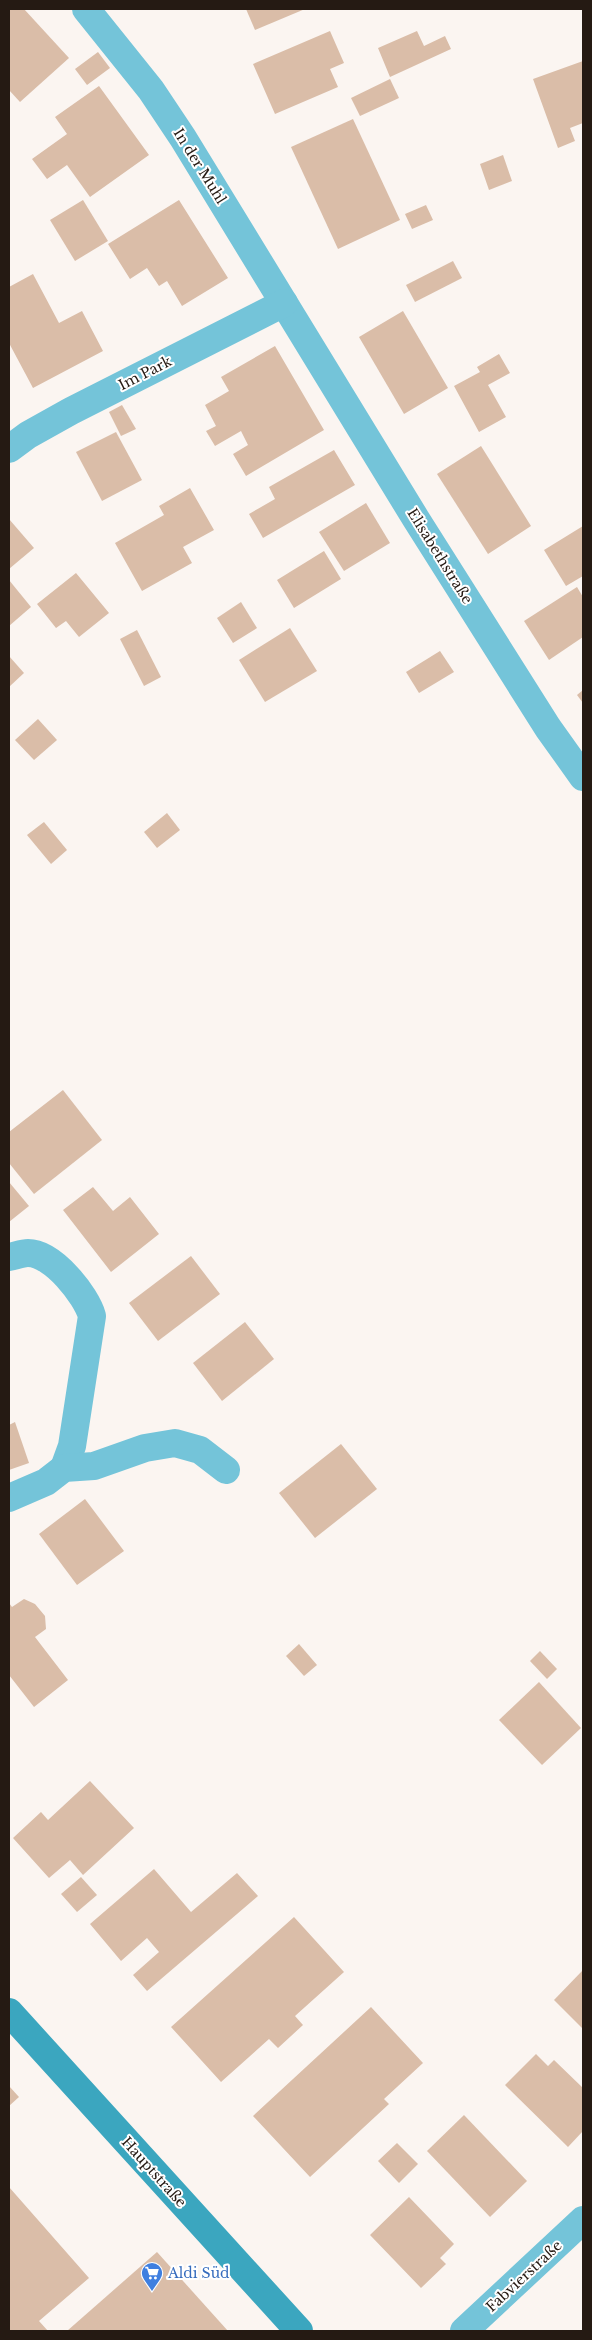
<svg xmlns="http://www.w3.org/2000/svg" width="592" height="2340" viewBox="0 0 592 2340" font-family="'Libre Baskerville',serif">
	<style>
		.building { fill: #dabda8 }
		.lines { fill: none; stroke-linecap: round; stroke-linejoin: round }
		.minor { stroke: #74c4d9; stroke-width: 28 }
		.secondary { stroke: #3ba6bf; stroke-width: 28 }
		.labels { text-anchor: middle; stroke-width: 4; stroke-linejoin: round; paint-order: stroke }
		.street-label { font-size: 14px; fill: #251a13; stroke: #fff }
		.shop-label { font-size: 14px; fill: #366cbe; stroke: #fff; text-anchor: start }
	</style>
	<rect width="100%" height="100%" fill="#fbf5f1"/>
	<g class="building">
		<polygon points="9,9 24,9 69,58 20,102 9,90"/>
		<polygon points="246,9 305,9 255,30"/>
		<polygon points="330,31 344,63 330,69 338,87 275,114 253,64"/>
		<polygon points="417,31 424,46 445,36 451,49 390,77 378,48"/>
		<polygon points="98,52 110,68 87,85 75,69"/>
		<polygon points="583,61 583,123 570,128 575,141 558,148 533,79"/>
		<polygon points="390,79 399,98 360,116 351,98"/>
		<polygon points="99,86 149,155 90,197 67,165 47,179 32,159 67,134 55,117"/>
		<polygon points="353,119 400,220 338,249 291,147"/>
		<polygon points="503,155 512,181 489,190 480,164"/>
		<polygon points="83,200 108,241 75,261 50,220"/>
		<polygon points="179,200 228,278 182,306 167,281 159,286 147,268 130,279 108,244"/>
		<polygon points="426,205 433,220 412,229 405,214"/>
		<polygon points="453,261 462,278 415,302 406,285"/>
		<polygon points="33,274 59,323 82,311 103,351 33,388 9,343 9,287"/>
		<polygon points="403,311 448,388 404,414 359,337"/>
		<polygon points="275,346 324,430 246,476 233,454 248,445 241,431 215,446 206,431 216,426 205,405 229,391 221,377"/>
		<polygon points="499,354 510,373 488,385 506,417 479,432 454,386 480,372 477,367"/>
		<polygon points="122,405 136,429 121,436 109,412"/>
		<polygon points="116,432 142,480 102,501 76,452"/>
		<polygon points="481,446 531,526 488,554 437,474"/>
		<polygon points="334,450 355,485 263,538 249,514 275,499 269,487"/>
		<polygon points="190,488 214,530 183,547 192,563 142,591 115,543 164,515 159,506"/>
		<polygon points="366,503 390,543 344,571 319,532"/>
		<polygon points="9,519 34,548 9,569"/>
		<polygon points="583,526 583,576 566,586 544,550"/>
		<polygon points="324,551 341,579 294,608 277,580"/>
		<polygon points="76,573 109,613 79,637 66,621 56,628 37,604"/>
		<polygon points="9,580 31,607 9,626"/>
		<polygon points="577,587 583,597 583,637 549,660 524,621"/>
		<polygon points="241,602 257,628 233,643 217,618"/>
		<polygon points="290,628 317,671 265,702 239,660"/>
		<polygon points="137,630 161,677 144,686 120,639"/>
		<polygon points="440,651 454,672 419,693 406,672"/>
		<polygon points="9,656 24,673 9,687"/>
		<polygon points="583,690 583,703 577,695"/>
		<polygon points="38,719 57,740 34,760 15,740"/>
		<polygon points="167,813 180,830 157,848 144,832"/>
		<polygon points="44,822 67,850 51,864 27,835"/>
		<polygon points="63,1090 102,1140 34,1194 9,1163 9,1132"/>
		<polygon points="9,1182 29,1206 9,1222"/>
		<polygon points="93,1187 113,1211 130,1197 159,1234 111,1272 63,1210"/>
		<polygon points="191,1256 220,1294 158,1341 129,1303"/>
		<polygon points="245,1322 274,1359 222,1401 193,1363"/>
		<polygon points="15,1422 29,1463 9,1470 9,1425"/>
		<polygon points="341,1444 377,1489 315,1538 279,1493"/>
		<polygon points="85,1499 124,1551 77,1585 39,1534"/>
		<polygon points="24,1599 35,1604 45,1616 46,1629 35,1637 68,1680 34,1707 9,1675 9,1603 12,1607"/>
		<polygon points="299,1644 317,1665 304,1676 286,1656"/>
		<polygon points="540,1651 557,1669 547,1679 530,1661"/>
		<polygon points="539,1682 581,1728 542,1765 499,1720"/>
		<polygon points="90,1781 134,1828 83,1875 70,1860 49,1878 13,1838 41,1812 48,1820"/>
		<polygon points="154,1869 191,1912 237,1873 258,1896 147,1991 133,1975 159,1952 147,1938 121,1961 90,1924"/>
		<polygon points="81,1877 97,1895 77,1912 61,1894"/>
		<polygon points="294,1917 344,1972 295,2016 303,2025 278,2048 269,2039 221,2082 171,2027"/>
		<polygon points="583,1970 583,2029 554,2000"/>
		<polygon points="371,2007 423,2063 384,2099 389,2104 310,2177 253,2116"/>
		<polygon points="536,2054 548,2066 554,2060 583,2088 583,2131 568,2147 505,2085"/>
		<polygon points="9,2086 19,2097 9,2106"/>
		<polygon points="464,2115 527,2181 490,2217 427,2151"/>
		<polygon points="397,2143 418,2164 399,2183 378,2161"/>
		<polygon points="9,2187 89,2278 39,2321 48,2331 9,2331"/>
		<polygon points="409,2197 454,2244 440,2258 446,2264 421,2288 370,2235"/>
		<polygon points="157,2252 228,2331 67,2331"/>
	</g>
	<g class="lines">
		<g class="minor">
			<polyline points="86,9 151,90 183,138 416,519 548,728 583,777"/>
			<polyline points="9,449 28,435 71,411 284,303"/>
			<path d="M 9,1257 C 15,1256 22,1253 28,1253 C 53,1253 86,1295 92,1316 L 72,1446 L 64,1468"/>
			<polyline points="9,1498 46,1482 64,1468 94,1466 145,1448 175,1443 200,1450 226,1470"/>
			<polyline points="464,2331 583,2220"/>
		</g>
		<polyline class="secondary" points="9,2012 299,2331"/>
	</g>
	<defs>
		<g id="supermarket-pin" transform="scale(1.125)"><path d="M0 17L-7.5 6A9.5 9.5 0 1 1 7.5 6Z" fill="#3f7fe0" stroke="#fff"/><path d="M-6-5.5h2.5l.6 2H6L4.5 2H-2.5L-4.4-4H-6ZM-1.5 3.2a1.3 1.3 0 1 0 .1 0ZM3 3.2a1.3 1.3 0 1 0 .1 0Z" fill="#fff"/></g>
	</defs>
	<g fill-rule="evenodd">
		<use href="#supermarket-pin" x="152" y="2273"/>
	</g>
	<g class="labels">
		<g class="street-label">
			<text transform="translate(200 166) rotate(58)" y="5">In der Muhl</text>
			<text transform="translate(145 373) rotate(-27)" y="5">Im Park</text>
			<text transform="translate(440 556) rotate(58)" y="5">Elisabethstraße</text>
			<text transform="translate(154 2172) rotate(48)" y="5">Hauptstraße</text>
			<text transform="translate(524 2276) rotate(-43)" y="5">Fabvierstraße</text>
		</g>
		<g class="shop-label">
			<text x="168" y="2278">Aldi Süd</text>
		</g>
	</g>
	<rect width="592" height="2340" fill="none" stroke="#251a13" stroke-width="20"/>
</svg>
